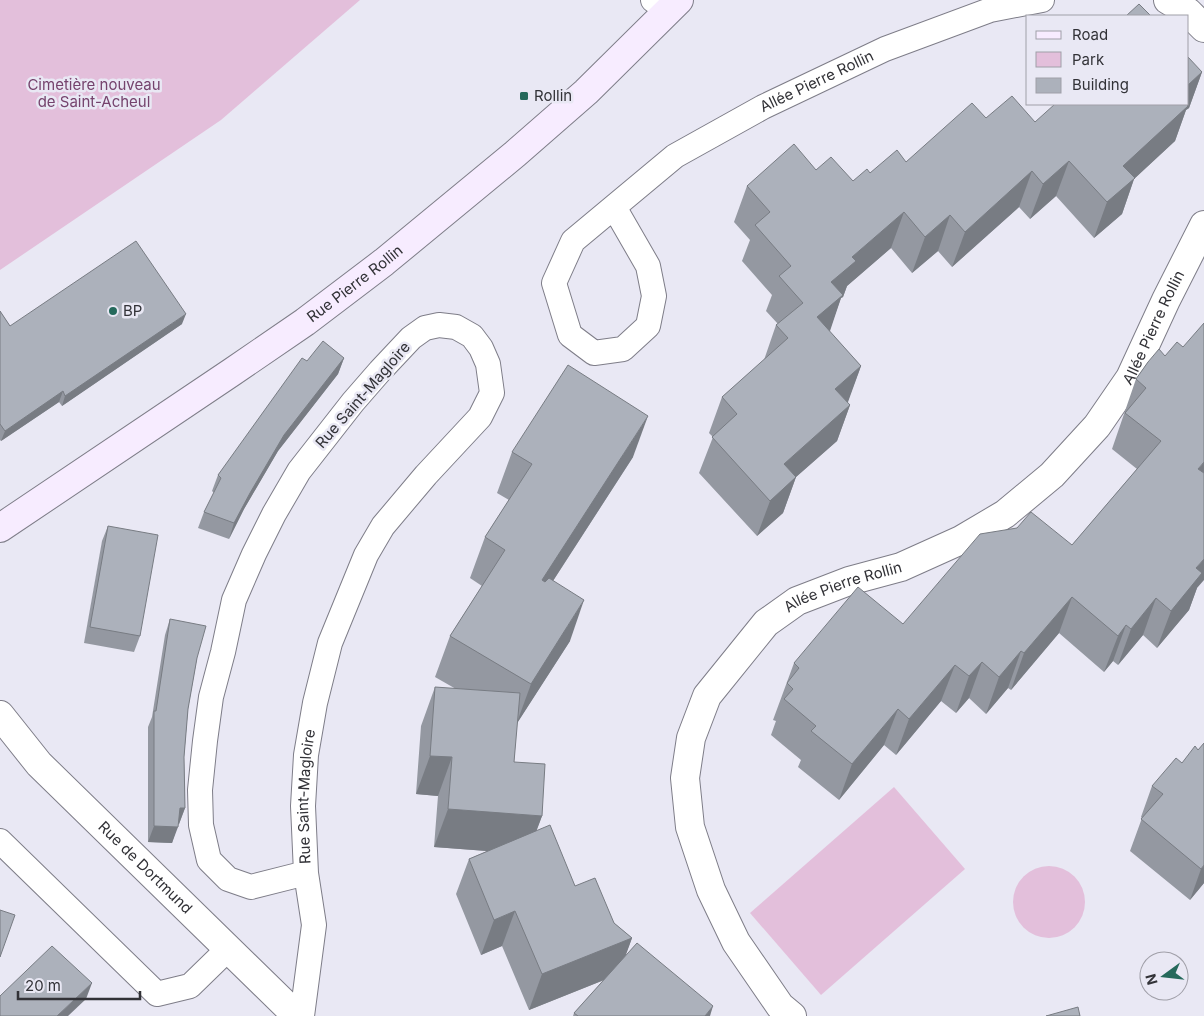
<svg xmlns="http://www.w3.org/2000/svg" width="1204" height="1016" viewBox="0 0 1204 1016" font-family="Inter,sans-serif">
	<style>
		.green { fill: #e3bfdb }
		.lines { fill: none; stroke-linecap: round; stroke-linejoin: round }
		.lane-casing { stroke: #7e7d88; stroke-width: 26 }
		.street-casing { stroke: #7e7d88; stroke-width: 30 }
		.secondary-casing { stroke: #7e7d88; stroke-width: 30 }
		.lane { stroke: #fff; stroke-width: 24 }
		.street { stroke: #fff; stroke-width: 28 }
		.secondary { stroke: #f7ecff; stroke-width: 28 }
		.wall { fill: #9498a1 }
		.shaded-wall { fill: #787c83 }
		.building { fill: #acb1bb; stroke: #787c83 }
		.poi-dot { fill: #25695b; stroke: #e9e8f4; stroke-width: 2 }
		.labels { text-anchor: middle; stroke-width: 5; stroke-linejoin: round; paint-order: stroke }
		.street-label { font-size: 15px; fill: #323237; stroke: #e9e8f4 }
		.park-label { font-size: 15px; fill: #75436d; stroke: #e9e8f4 }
		.poi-label { font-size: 15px; fill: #323237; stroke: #e9e8f4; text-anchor: start }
	</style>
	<rect width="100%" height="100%" fill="#e9e8f4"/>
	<g class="green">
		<polygon points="0,0 360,0 221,120 0,270"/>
		<polygon points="894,787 965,869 821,995 750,913"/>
		<circle cx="1049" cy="902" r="36"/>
	</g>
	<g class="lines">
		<g class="lane-casing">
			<g id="lane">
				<polyline points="653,0 669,11"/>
				<path id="s1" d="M 614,207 L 648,266 L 654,296 L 648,326 L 623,349 L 594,353 L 570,335 L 554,283 L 573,241 L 675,156 L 763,107 L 885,49 L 990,10 L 1042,0"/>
				<polyline points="0,841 157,994 190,986 228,949"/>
				<path id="s2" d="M 302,1016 L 314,925 L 306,873 L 303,806 L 306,755 L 315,703 L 330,643 L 366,555 L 383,526 L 426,475 L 480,417 L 492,393 L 488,364 L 481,348 L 472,336 L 456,327 L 439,325 L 425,328 L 411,338 L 380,371 L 353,402 L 299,471 L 274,514 L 254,554 L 234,600 L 223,652 L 211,697 L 205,741 L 200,790 L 201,825 L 209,860 L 228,879 L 251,887 L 306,873"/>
			</g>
		</g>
		<g class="street-casing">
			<g id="street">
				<polyline points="1168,0 1188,12 1204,28"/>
				<path id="s3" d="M 0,715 L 39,764 L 297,1016"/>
				<path id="s4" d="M 792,1016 L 780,1006 L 736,942 L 711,890 L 690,827 L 685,778 L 691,738 L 707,696 L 766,623 L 797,601 L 849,581 L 901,567 L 961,540 L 1005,514 L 1052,475 L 1097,426 L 1130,378 L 1166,300 L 1204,225"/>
			</g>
		</g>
		<g class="secondary-casing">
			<g id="secondary">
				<path id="s5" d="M 0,528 L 232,372 L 305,322 L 384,262 L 515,154 L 586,92 L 679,0"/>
			</g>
		</g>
		<use href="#lane" class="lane"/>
		<use href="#street" class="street"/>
		<use href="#secondary" class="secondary"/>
	</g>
	<g class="wall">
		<polygon points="1202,72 1189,108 1186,110 1175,141 1134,179 1122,214 1094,238 1056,196 1030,219 1019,207 952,267 938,251 912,273 891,248 847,286 843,297 841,298 829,331 861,366 847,403 850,405 837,441 796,477 783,513 757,536 699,473 713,437 709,433 722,397 764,360 776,325 778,324 766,311 772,295 742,261 750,240 734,222 747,186 816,170 853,181 870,173 906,162 986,118 1035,122"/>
		<polygon points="0,311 10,326 182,324 62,406 59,402 1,441 0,440"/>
		<polygon points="344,358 338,374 278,451 244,509 229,539 198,528 204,512 214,493 212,491 218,475 307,361"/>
		<polygon points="1148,362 1197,588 1189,610 1157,648 1143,635 1118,665 1113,661 1104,672 1059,633 1011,690 1008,688 986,714 969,698 956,713 941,701 896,755 884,745 839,800 798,767 801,760 771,735 776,721 773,720 794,663 903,624 1072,545 1137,469 1112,449 1136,379"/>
		<polygon points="512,452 633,457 553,581 570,641 517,723 514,762 542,816 536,831 575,886 614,923 632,938 625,956 710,1016 573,1016 574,1013 604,980 529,1010 502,946 481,955 456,894 469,859 487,851 434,847 438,796 416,794 421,726 435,687 456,689 435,677 450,636 482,586 470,578 485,537 509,500 497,493"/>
		<polygon points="108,526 140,636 134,652 84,643 102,541"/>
		<polygon points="170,619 197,658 188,709 184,757 185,808 179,824 178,824 172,843 148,842 148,727 152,717 165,635"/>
		<polygon points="1182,763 1204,883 1190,900 1130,851 1142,818 1141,817 1152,786"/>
	</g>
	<g class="shaded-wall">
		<polygon points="1202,72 1189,108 1186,110 1175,141 1134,179 1122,214 1094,238 1107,202 1123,166 1174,104 1188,104 1188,85"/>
		<polygon points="1069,161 1056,196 1030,219 1043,184"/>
		<polygon points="1032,171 1019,207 952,267 965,232"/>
		<polygon points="904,212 891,248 847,286 843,297 841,298 830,331 804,353 817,317 831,282 852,257"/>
		<polygon points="950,215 938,251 912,273 925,237"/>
		<polygon points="186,314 182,324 62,406 65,396"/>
		<polygon points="344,358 338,374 278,451 244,509 229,539 234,523 250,493 284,435"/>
		<polygon points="861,366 848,402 822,424 835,389"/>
		<polygon points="63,391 59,402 1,441 5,431"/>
		<polygon points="850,405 837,441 796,477 783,513 757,536 770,501 784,464"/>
		<polygon points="648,416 633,457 527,621 542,580"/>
		<polygon points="1204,462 1204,482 1198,469"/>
		<polygon points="1204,559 1204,580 1197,588 1189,610 1157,648 1171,611 1196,568"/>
		<polygon points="1072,597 1059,633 1011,690 1024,653"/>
		<polygon points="1156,598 1143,635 1118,665 1131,629"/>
		<polygon points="584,600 570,641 516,725 531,684"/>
		<polygon points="1126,625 1113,661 1104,672 1118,636"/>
		<polygon points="1021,651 1008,688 986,714 999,677"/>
		<polygon points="982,662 969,698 956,713 969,676"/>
		<polygon points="955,665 941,701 896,755 909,719"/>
		<polygon points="898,709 884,745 839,800 852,764"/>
		<polygon points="430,756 452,757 438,796 416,794"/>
		<polygon points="180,808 185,808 179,824 174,824"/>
		<polygon points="448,809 542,816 528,854 434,847"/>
		<polygon points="154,826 178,827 172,843 148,842"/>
		<polygon points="1204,865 1204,883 1190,900 1201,869"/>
		<polygon points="515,911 502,946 481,955 494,920"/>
		<polygon points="632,938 619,974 529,1010 542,974"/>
		<polygon points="92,983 86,999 68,1016 57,1016"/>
		<polygon points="713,1006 710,1016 705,1016"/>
	</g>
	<g class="building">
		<polygon points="1139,4 1151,16 1126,16"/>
		<polygon points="1188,57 1202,72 1188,85"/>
		<polygon points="1012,96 1035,122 1055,104 1186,104 1188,106 1123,166 1135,178 1107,202 1069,161 1043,184 1032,171 965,232 950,215 925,237 904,212 852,257 856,261 831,282 843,295 817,317 861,366 835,389 850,405 784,464 796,477 770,501 712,437 737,414 722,397 788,338 776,325 803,303 779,276 791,266 755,225 770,212 747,186 794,144 816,170 831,157 853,181 867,169 870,173 897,150 906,162 972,103 986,118"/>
		<polygon points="136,241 186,314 65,396 63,391 5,431 0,424 0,311 10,326"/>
		<polygon points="1204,323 1204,462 1198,469 1204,473 1204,559 1196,568 1202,573 1171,611 1156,598 1131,629 1126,625 1118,636 1072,597 1024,653 1021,651 999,677 982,662 969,676 955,665 909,719 898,709 852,764 811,731 816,726 784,699 793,689 787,683 799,668 794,663 858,587 903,624 980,534 1017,528 1031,512 1072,545 1161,441 1125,413 1146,388 1136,379 1148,362 1159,349 1165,356 1177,342 1183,347"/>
		<polygon points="323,341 344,358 284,435 250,493 234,523 204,512 221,478 218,475 302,358 307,361"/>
		<polygon points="568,365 648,416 542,580 545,582 549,578 584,600 531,684 450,636 505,550 485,537 532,464 512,452"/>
		<polygon points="108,526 158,535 140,636 90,627"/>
		<polygon points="170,619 206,626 197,658 188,709 184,757 185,808 180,808 178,827 154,826 154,711 156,711"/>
		<polygon points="435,687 520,693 514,762 545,764 542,816 448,809 452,757 430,756"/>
		<polygon points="1204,743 1204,865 1201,869 1141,819 1163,794 1152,786 1176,758 1182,763 1195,746 1198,750"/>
		<polygon points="550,825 575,886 595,878 614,923 632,938 542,974 515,911 494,920 469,859"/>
		<polygon points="0,910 15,915 0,957"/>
		<polygon points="637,943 713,1006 705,1016 578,1016 574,1013"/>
		<polygon points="52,946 92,983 57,1016 0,1016 0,996"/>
		<polygon points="1078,1007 1080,1016 1046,1016"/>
	</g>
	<g class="poi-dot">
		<rect x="519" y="91" width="10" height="10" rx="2.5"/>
		<circle cx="113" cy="311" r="5"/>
	</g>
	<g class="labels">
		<g class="street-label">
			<text dy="5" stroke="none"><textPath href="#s1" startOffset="616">Allée Pierre Rollin</textPath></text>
			<text dy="5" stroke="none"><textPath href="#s5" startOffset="431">Rue Pierre Rollin</textPath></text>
			<text dy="5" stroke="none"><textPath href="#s4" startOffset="952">Allée Pierre Rollin</textPath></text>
			<text transform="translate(363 395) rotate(-49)" y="5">Rue Saint-Magloire</text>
			<text dy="5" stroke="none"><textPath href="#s4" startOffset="532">Allée Pierre Rollin</textPath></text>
			<text dy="5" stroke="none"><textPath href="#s2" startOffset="221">Rue Saint-Magloire</textPath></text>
			<text dy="5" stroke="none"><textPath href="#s3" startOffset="211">Rue de Dortmund</textPath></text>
		</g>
		<g class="park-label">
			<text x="94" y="90">Cimetière nouveau<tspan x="94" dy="17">de Saint-Acheul</tspan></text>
		</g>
		<g class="poi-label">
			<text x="534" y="101">Rollin</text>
			<text x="123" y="316">BP</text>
		</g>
	</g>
	<rect x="1026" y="15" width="162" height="90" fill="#e9e8f4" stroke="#a09fa8"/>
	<rect x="1036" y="31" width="25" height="8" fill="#f7ecff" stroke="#a09fa8"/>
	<text x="1072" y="40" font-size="15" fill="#323237">Road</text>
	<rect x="1036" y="52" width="25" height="15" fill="#e3bfdb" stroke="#a09fa8"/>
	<text x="1072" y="65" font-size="15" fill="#323237">Park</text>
	<rect x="1036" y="78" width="25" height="15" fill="#acb1bb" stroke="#a09fa8"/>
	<text x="1072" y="90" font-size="15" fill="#323237">Building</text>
	<g transform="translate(1164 976) rotate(255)"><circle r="24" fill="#e9e8f4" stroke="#a09fa8"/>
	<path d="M0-4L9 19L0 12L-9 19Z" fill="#25695b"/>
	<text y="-8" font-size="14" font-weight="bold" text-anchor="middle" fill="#323237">N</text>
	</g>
	<path d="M18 991v8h122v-8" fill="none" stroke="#323237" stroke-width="2.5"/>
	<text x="25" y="991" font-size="15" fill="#323237" stroke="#e9e8f4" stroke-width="4" paint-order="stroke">20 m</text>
</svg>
